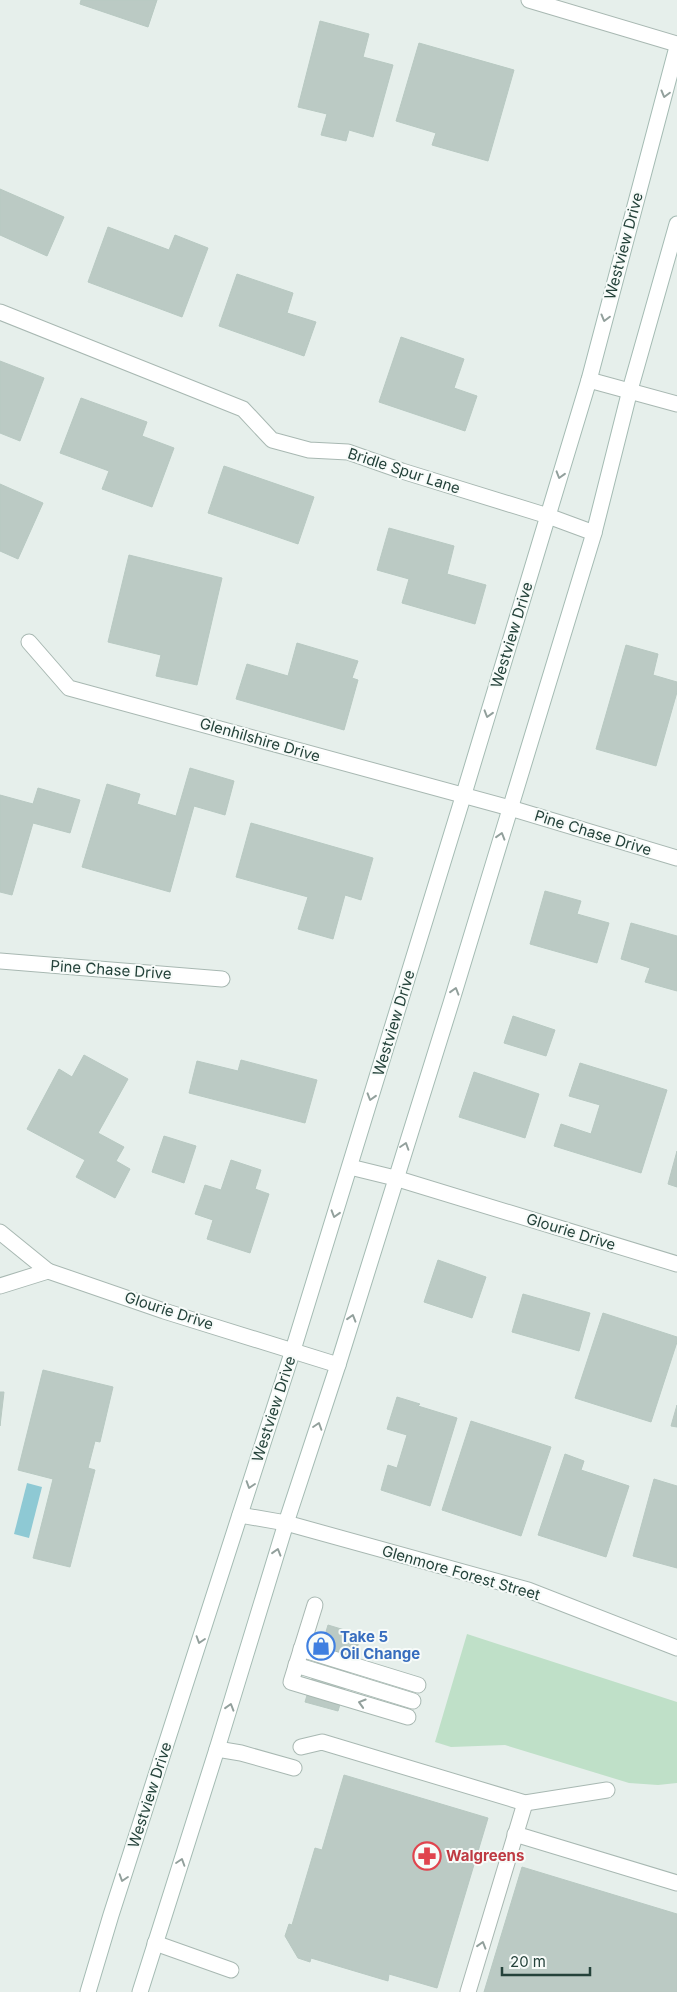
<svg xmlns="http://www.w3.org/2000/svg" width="677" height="1992" viewBox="0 0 677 1992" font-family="Inter,sans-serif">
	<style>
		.green { fill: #bfe0c8 }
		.water { fill: #8ec9d4 }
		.building { fill: #bbcac4; stroke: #b8c9c2 }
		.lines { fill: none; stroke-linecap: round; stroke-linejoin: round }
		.lane-casing { stroke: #a8b8b2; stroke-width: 17 }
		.street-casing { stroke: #a8b8b2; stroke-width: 17 }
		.secondary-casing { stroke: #a4bbb3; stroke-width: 17 }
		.lane { stroke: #fff; stroke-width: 15 }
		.street { stroke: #fff; stroke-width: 15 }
		.secondary { stroke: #fff; stroke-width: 15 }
		.oneway { stroke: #92a09c }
		.labels { text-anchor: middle; stroke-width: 4; stroke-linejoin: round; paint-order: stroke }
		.street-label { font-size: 15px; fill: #24423a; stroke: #f7fbf9 }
		.shop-label { font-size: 15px; font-weight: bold; fill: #366cbe; stroke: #f7fbf9; text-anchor: start }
		.health-label { font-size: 15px; font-weight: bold; fill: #be3a42; stroke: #f7fbf9; text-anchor: start }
	</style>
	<rect width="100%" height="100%" fill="#e6efeb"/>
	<polygon class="green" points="467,1634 677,1702 677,1783 658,1785 629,1783 505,1745 451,1747 435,1742"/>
	<polygon class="water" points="27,1483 42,1487 29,1538 14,1534"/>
	<g class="building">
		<polygon points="81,0 157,0 148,27 80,4"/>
		<polygon points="320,21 369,34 363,57 393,65 373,137 349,130 346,141 321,135 327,114 298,107"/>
		<polygon points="419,43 514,70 488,161 432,145 436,133 396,121"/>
		<polygon points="0,189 64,217 47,256 0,235"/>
		<polygon points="108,227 169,250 175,235 208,248 182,317 88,282"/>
		<polygon points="237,274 293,293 287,313 316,322 304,356 219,326"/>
		<polygon points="401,337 464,359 454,388 477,396 465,431 379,402"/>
		<polygon points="0,361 44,378 20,441 0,433"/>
		<polygon points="81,398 147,422 142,436 174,448 152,507 102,489 109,471 60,453"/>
		<polygon points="224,466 314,497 298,544 208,513"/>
		<polygon points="0,484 43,503 18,559 0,551"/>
		<polygon points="389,528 454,546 447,574 486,585 475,624 402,603 409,579 377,570"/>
		<polygon points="129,555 222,578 197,685 156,676 161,655 108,642"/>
		<polygon points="297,643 358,661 352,678 358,680 344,730 236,699 247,664 288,676"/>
		<polygon points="626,645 658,654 653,675 677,682 677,692 656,766 596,749"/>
		<polygon points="190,768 234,781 225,815 194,806 170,892 82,867 107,784 140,794 137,804 176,816"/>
		<polygon points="38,788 80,800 70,833 33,823 12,895 0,892 0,795 33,804"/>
		<polygon points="251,823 373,858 361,900 345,895 333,939 298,929 308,897 236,877"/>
		<polygon points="545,891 581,901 577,914 609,923 597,963 530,944"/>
		<polygon points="631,923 677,936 677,991 645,982 650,968 621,959"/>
		<polygon points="513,1016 555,1030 546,1056 504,1043"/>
		<polygon points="84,1055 128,1079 98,1133 124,1147 116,1161 130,1169 115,1198 76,1177 85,1160 27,1129 59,1069 72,1077"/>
		<polygon points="241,1060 317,1080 305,1123 189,1093 197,1061 238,1071"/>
		<polygon points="580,1063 667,1090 641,1173 554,1146 561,1124 591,1134 600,1105 569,1096"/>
		<polygon points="474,1072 539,1094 525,1138 459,1117"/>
		<polygon points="164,1136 196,1146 184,1183 152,1172"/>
		<polygon points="677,1151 677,1187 668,1184"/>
		<polygon points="231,1160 261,1170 255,1189 269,1194 250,1253 207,1239 213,1220 195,1214 205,1185 221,1190"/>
		<polygon points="438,1260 486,1277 472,1318 424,1302"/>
		<polygon points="523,1294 590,1313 579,1351 512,1332"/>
		<polygon points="603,1313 677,1337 677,1342 651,1422 575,1398"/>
		<polygon points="43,1370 113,1387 100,1442 95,1441 88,1468 95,1470 70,1567 33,1558 53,1479 18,1470"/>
		<polygon points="0,1392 4,1392 0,1426"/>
		<polygon points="397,1397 420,1404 418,1406 457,1418 430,1506 381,1490 388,1465 397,1468 407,1435 387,1429"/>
		<polygon points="677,1405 677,1427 671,1426"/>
		<polygon points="471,1421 551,1447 521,1536 442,1510"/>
		<polygon points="565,1454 584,1461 581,1470 629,1486 606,1557 538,1535"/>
		<polygon points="654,1479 677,1486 677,1568 633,1556"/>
		<polygon points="328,1625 361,1635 338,1711 305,1702"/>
		<polygon points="344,1775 488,1818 437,1988 389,1974 388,1981 311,1958 310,1962 298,1958 285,1936 289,1924 292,1925 315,1848 322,1850"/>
		<polygon points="522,1867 677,1914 677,1992 484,1992"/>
	</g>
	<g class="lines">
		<g class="lane-casing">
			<g id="lane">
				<polyline points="315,1605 291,1682 408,1717"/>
				<polyline points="301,1649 418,1685"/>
				<polyline points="296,1665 413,1701"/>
				<polyline points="301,1747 322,1742 525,1803 607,1790"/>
				<polyline points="217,1749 241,1753 294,1768"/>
				<polyline points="515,1834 677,1883"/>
				<polyline points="155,1943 231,1970"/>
				<polyline points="468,1992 525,1803"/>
			</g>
		</g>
		<g class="street-casing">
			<g id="street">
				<polyline points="529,0 677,44"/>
				<polyline points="0,312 243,409 272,440 309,450 348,452 402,471 548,516 594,533"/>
				<polyline points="589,380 677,404"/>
				<polyline points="29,642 69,688 510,808 677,858"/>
				<polyline points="0,961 222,979"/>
				<polyline points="350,1167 395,1178 677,1264"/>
				<polyline points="0,1232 48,1271"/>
				<polyline points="0,1286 48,1271 164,1311 338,1365"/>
				<polyline points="240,1515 286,1523 528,1590 677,1648"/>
			</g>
		</g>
		<g class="secondary-casing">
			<g id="secondary">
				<polyline points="88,1992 111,1915 293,1350 463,797 589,380 677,47"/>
				<polyline points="140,1992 217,1749 286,1523 338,1365 451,1003 594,533 630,390 677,224"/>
			</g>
		</g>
		<use href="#lane" class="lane"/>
		<use href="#street" class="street"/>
		<use href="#secondary" class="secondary"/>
	</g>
	<defs><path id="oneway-chevron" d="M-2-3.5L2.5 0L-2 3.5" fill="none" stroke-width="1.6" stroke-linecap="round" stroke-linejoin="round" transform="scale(1.25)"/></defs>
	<g class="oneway">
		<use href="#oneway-chevron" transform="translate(665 94) rotate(105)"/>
		<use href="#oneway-chevron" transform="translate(605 318) rotate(105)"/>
		<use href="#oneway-chevron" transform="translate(560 475) rotate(107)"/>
		<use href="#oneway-chevron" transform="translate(488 714) rotate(107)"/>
		<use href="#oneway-chevron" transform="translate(501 836) rotate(-73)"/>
		<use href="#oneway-chevron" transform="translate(455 991) rotate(-73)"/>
		<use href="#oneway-chevron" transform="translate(371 1097) rotate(107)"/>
		<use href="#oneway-chevron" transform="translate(405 1146) rotate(-72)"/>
		<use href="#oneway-chevron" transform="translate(335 1214) rotate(107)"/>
		<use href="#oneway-chevron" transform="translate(352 1318) rotate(-73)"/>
		<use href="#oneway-chevron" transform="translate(318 1426) rotate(-72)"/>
		<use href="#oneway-chevron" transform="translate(250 1485) rotate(108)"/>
		<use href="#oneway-chevron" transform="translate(277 1552) rotate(-73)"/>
		<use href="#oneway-chevron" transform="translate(200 1640) rotate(108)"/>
		<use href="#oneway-chevron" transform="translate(362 1703) rotate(-163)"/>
		<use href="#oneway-chevron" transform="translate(230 1707) rotate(-73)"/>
		<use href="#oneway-chevron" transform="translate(181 1862) rotate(-72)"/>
		<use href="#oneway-chevron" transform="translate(123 1878) rotate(108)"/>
		<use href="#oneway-chevron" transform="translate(482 1945) rotate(-73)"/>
	</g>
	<defs>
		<g id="shop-ring" transform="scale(1.4375)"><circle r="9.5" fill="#f7fbf9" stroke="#3f7fe0" stroke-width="1.5"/><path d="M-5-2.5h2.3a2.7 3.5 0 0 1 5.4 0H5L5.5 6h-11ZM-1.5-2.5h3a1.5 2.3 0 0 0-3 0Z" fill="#3f7fe0"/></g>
		<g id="pharmacy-ring" transform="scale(1.4375)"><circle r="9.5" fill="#f7fbf9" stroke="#e0444e" stroke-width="1.5"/><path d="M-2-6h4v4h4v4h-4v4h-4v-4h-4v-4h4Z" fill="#e0444e"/></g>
	</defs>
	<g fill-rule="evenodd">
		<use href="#shop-ring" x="321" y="1646"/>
		<use href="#pharmacy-ring" x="427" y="1856"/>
	</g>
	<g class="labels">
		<g class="street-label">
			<text transform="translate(624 246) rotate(-75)" y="5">Westview Drive</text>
			<text transform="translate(404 471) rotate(18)" y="5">Bridle Spur Lane</text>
			<text transform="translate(512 635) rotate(-73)" y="5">Westview Drive</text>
			<text transform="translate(260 740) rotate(16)" y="5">Glenhilshire Drive</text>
			<text transform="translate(593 833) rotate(17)" y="5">Pine Chase Drive</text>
			<text transform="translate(111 970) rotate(4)" y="5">Pine Chase Drive</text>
			<text transform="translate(394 1023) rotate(-73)" y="5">Westview Drive</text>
			<text transform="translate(571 1232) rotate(17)" y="5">Glourie Drive</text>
			<text transform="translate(169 1311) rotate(18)" y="5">Glourie Drive</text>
			<text transform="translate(274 1409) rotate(-72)" y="5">Westview Drive</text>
			<text transform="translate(461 1573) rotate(16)" y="5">Glenmore Forest Street</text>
			<text transform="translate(150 1795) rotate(-72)" y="5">Westview Drive</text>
		</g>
		<g class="shop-label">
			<text x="340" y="1642">Take 5<tspan x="340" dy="17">Oil Change</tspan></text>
		</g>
		<g class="health-label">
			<text x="446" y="1861">Walgreens</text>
		</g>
	</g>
	<path d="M502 1967v8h88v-8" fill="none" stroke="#24423a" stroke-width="2.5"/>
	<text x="510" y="1967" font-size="15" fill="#24423a" stroke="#f7fbf9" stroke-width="4" paint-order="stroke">20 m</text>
</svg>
